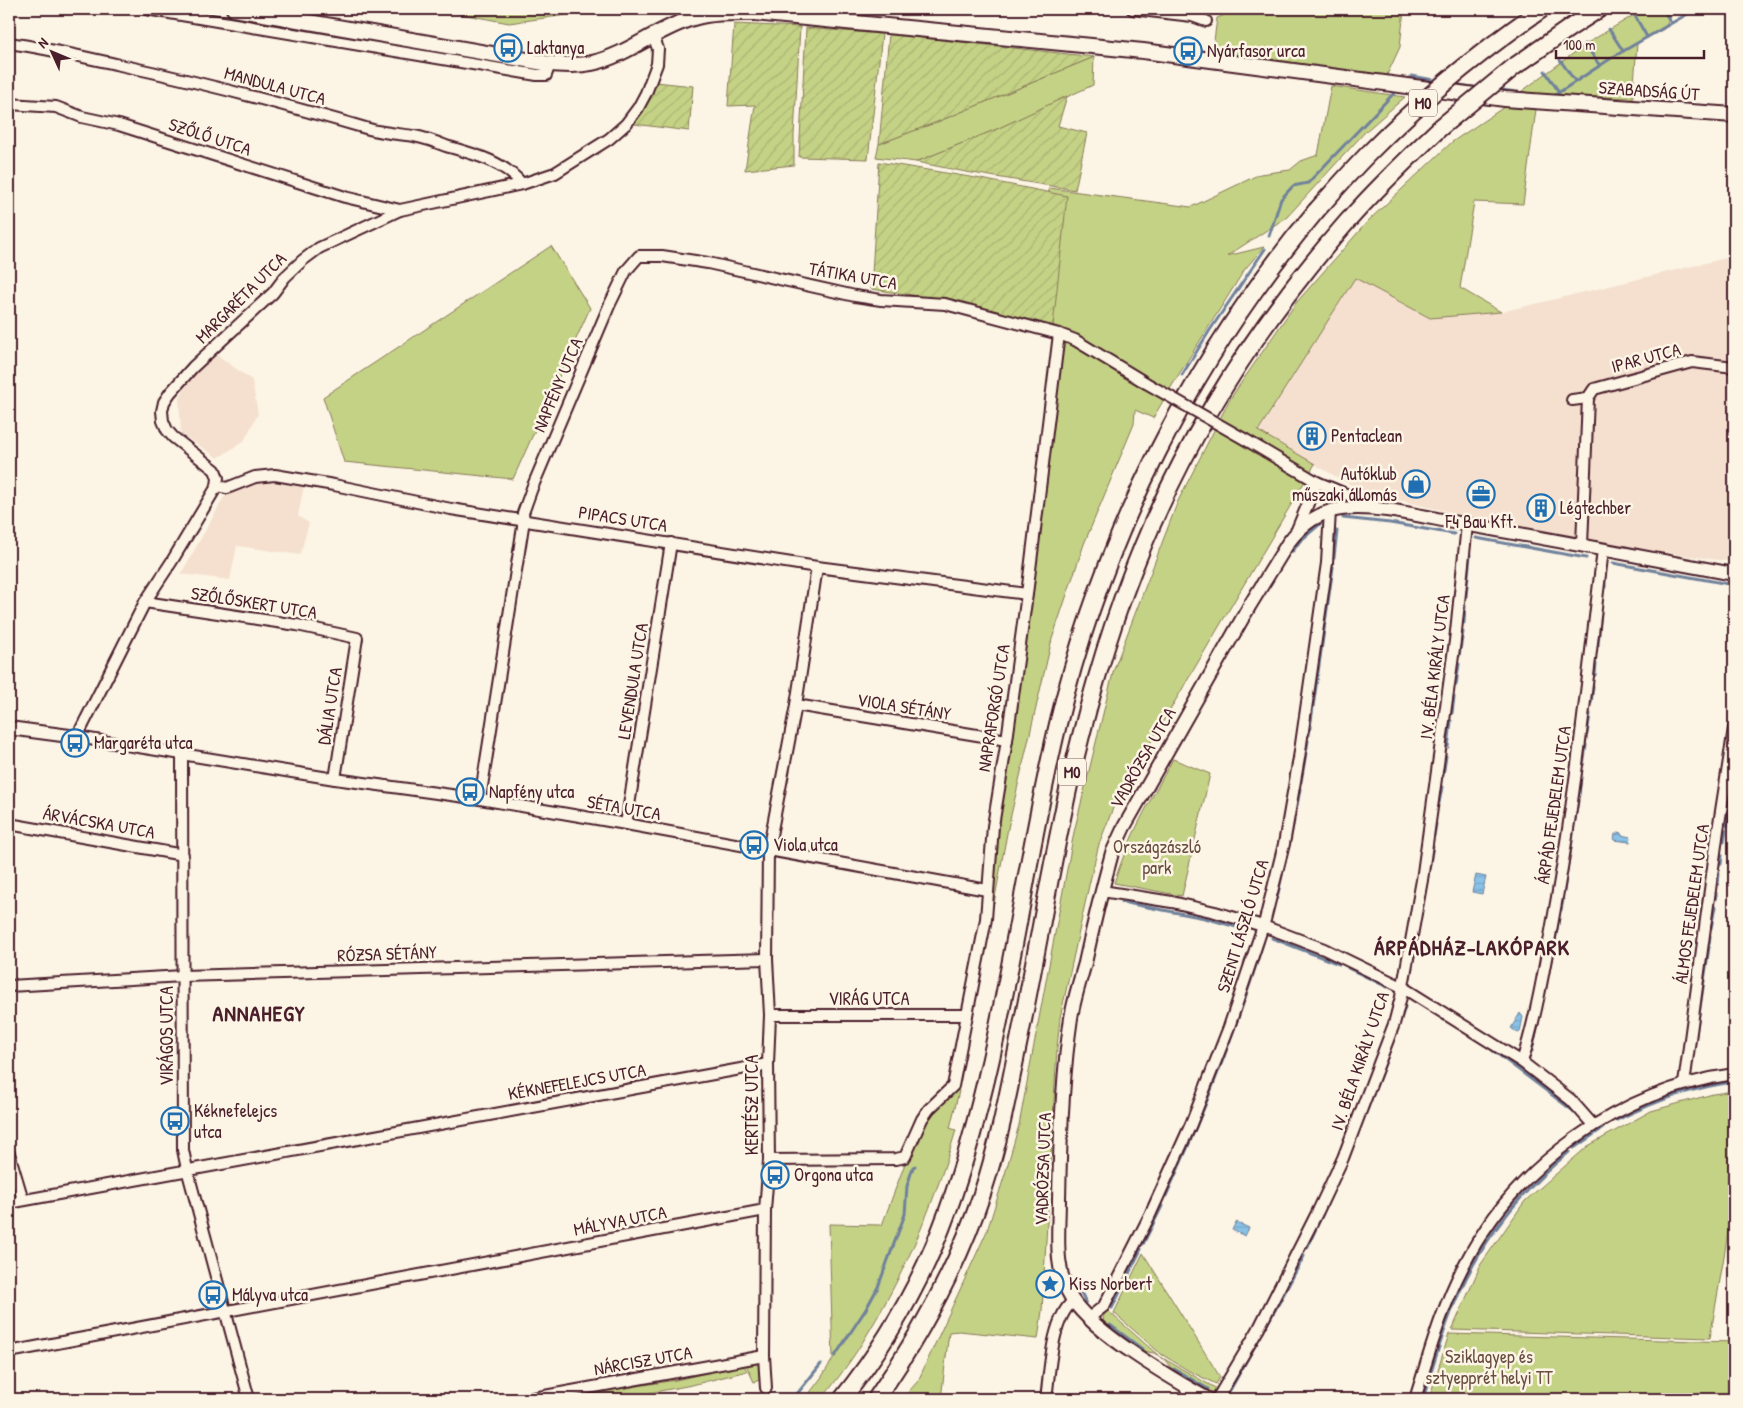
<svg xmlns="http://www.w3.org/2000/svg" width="1743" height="1408" viewBox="0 0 1743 1408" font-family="'Patrick Hand',sans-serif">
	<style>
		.built { fill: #f5e0cf }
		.green { fill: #c4d285; stroke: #877858 }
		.forest { fill: url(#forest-firs); stroke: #877858 }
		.garden { fill: url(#garden-furrows); stroke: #877858 }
		.water { fill: url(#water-rules); stroke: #6f819c }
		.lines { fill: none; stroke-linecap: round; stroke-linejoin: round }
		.stream { stroke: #6f819c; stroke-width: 3 }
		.minor-casing { stroke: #4a1f2b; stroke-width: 14 }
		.tertiary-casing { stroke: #4a1f2b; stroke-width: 16 }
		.secondary-casing { stroke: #4a1f2b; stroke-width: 18 }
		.trunk-casing { stroke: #4a1f2b; stroke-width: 20 }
		.minor { stroke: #fcf5e5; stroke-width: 10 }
		.tertiary { stroke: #fcf5e5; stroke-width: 12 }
		.secondary { stroke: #fcf5e5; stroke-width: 14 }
		.trunk { stroke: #fcf5e5; stroke-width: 16 }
		.minor-bridge-casing { stroke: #4a1f2b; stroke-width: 14; stroke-linecap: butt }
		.trunk-bridge-casing { stroke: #4a1f2b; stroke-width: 20; stroke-linecap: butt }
		.minor-bridge { stroke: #fcf5e5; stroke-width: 10 }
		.trunk-bridge { stroke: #fcf5e5; stroke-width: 16 }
		.labels { text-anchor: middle; stroke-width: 5; stroke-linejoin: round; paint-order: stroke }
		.shield { fill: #fcf5e5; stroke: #7f5f63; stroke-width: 1 }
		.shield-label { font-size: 16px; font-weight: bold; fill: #4a1f2b }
		.poi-label { font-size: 18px; fill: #4a1f2b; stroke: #fcf5e5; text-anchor: start }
		.street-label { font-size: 18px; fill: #4a1f2b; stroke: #fcf5e5 }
		.park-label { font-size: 18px; fill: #684c42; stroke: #fcf5e5 }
		.district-label { font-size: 22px; font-weight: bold; letter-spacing: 1px; fill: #4a1f2b; stroke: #fcf5e5 }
	</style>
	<defs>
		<pattern id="forest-firs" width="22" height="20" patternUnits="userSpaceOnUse" patternTransform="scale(1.25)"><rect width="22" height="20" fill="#c4d285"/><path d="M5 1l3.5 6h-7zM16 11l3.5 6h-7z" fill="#aab473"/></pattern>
		<pattern id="garden-furrows" width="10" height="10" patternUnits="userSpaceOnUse" patternTransform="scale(1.25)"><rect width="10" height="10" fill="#c4d285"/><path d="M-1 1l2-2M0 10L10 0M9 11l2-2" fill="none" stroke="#aab473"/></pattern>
		<pattern id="water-rules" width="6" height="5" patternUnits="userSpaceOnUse" patternTransform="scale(1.25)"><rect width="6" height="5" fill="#88c2e7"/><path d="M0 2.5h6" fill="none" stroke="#77a6c6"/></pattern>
	</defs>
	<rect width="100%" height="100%" fill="#fcf5e5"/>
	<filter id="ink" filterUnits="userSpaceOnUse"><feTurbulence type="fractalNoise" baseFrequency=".02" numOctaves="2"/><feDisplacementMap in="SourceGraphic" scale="10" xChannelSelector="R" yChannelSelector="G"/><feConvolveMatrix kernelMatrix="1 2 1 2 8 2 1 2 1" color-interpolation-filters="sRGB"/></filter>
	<g filter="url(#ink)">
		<g class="built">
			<polygon points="1734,256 1734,562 1561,539 1361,491 1258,432 1355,277 1430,318 1501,312"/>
			<polygon points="217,355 252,380 258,414 244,441 218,458 181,434 179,398 194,373"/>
			<polygon points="255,481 304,486 298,516 309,523 300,555 237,546 230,580 181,574 224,497"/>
		</g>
		<g class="green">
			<polygon points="434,9 610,9 509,23"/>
			<polygon points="1240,9 1404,9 1400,47 1386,77 1283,61 1205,53 1214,41 1217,18"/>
			<polygon points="1644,9 1675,9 1664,29 1637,43 1633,98 1538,95 1523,204 1474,202 1460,288 1501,312 1430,318 1355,278 1258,431 1315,464 1115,803 1099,844 1090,881 1060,1018 1057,1048 1042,1311 1038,1339 959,1331 949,1332 941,1399 902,1399 918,1381 987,1231 1005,1174 1019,1125 1074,832 1114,669 1178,501 1230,399 1296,303 1368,221 1452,142 1522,95 1518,94 1589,42"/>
			<polygon points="1094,57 1093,85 997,129 916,162 876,157 879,144 937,122"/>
			<polygon points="1331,86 1405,97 1365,132 1287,217 1227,256 1264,247 1245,269 1176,379 1153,418 1135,410 1134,424 1084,544 1052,639 1008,828 994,903 990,892 1000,823 1000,795 1014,724 1062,353 1042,287 1049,188 1191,207 1260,174 1290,170 1301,161 1318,155"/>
			<polygon points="551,246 590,308 513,479 344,462 323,397"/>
			<path d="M 1173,759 L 1210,774 L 1182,896 L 1114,883 C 1128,838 1150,801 1173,759 Z"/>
			<path d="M 957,1087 L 959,1091 L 950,1128 L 956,1130 C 935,1201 907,1269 868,1333 C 855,1356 838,1378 822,1399 L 805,1399 L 821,1378 L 833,1359 L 829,1224 L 882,1225 L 913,1142 L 931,1109 Z"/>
			<polygon points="1734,1091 1734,1198 1710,1338 1452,1330 1481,1264 1525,1201 1588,1146 1651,1111 1713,1094"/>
			<polygon points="1143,1253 1220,1377 1216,1384 1189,1371 1161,1354 1114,1313"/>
			<polygon points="1107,1310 1159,1356 1217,1389 1211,1393 1207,1393 1179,1377 1164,1359 1154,1353 1137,1350 1104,1325 1103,1317"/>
			<polygon points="1449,1334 1734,1342 1734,1399 1429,1399"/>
			<polygon points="736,1366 744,1366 747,1371 692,1385 617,1399 553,1399 676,1380"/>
		</g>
		<polygon class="forest" points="760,1362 765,1378 754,1382 746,1365"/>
		<g class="garden">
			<polygon points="734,24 800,27 794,135 794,165 745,170 755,105 728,106"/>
			<polygon points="806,28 882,34 868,159 799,157"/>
			<polygon points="889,34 1094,57 937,122 879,144"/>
			<polygon points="656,82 693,86 689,131 634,124"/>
			<polygon points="1067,96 1058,126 1087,133 1075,190 966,172 916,162 997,129"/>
			<polygon points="879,162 976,178 1067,196 1053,326 946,300 871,289"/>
		</g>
		<g class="water">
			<polygon points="1618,832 1621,833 1621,835 1631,837 1630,842 1614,840 1615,834 1618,834"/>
			<polygon points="1476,875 1486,877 1482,894 1472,892"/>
			<polygon points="1520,1013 1523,1017 1520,1032 1518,1033 1511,1028"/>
			<polygon points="1236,1222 1249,1228 1245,1236 1232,1230"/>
		</g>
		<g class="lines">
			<g class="stream">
				<polyline points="1663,9 1671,23"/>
				<polyline points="1634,14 1647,37"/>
				<polyline points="1609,29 1623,51"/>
				<polyline points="1585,44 1600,66"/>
				<polyline points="1560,60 1575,81"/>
				<polyline points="1545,71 1559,92"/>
				<polyline points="1410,78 1412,76 1439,81"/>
				<polyline points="1453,84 1479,88"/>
				<polyline points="1495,89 1538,95"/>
				<polyline points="1552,97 1613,57 1696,9"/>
				<polyline points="1269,236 1281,199 1293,186 1308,183 1395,92"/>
				<polyline points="1182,375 1210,330 1265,249"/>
				<polyline points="1343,518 1390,523 1454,534"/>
				<polyline points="1476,538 1586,558"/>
				<polyline points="1293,551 1300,541 1320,524"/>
				<polyline points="1334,557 1337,531"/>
				<polyline points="1613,563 1734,585"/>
				<polyline points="1605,587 1605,579"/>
				<polyline points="1466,596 1470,555"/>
				<polyline points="1464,623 1465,606"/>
				<polyline points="1598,646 1601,609"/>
				<polyline points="1459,656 1463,632"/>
				<polyline points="1595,675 1596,664"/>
				<polyline points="1456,685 1459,664"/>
				<polyline points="1591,703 1593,686"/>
				<polyline points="1452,713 1454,697"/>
				<polyline points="1587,734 1590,714"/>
				<polyline points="1309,735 1333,567"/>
				<polyline points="1448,747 1451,721"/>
				<polyline points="1583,765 1586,745"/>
				<polyline points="1443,776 1446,756"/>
				<polyline points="1301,782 1308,741"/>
				<polyline points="1579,795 1581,776"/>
				<polyline points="1730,802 1734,775"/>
				<polyline points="1439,803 1442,787"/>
				<polyline points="1296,811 1300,789"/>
				<polyline points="1575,820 1578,801"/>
				<polyline points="1727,826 1729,809"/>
				<polyline points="1434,836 1436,824"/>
				<polyline points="1290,840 1294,821"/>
				<polyline points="1724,842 1726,830"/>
				<polyline points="1570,855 1573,834"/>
				<polyline points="1721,864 1722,855"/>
				<polyline points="1718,884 1719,873"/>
				<polyline points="1564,891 1568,863"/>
				<polyline points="1277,898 1287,853"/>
				<polyline points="1716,899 1716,893"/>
				<polyline points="1121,902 1205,918 1247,930"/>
				<polyline points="1561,910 1563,900"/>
				<polyline points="1419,926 1433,846"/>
				<polyline points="1711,928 1715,907"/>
				<polyline points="1272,938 1339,964"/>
				<polyline points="1709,944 1710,936"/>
				<polyline points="1553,953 1559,917"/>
				<polyline points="1348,968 1387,987"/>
				<polyline points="1410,978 1417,940"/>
				<polyline points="1417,1002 1427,1008"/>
				<polyline points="1694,1048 1709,947"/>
				<polyline points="1491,1049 1576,1113"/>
				<polyline points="1532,1051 1551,960"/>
				<path d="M 1617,1120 C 1655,1101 1692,1087 1734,1082"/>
				<polyline points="1574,1148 1603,1128"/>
				<path d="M 1166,1196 C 1204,1113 1236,1030 1263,943"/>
				<polyline points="1143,1244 1162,1206"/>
				<path d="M 1307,1248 C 1344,1169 1377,1090 1405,1007"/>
				<polyline points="1074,1279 1086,1302"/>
				<polyline points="1112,1308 1141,1249"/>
				<polyline points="1110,1325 1142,1349"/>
				<polyline points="835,1356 866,1309 878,1287 905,1214 907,1186 913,1167 915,1166"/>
				<polyline points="1174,1369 1208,1389"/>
				<polyline points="1229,1392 1279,1303 1304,1256"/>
				<polyline points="793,1399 821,1364"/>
				<path d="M 1423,1399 C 1434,1363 1444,1326 1460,1291 C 1485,1236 1522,1190 1569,1152"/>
			</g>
			<g class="minor-casing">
				<g id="minor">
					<polyline points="146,9 537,75 546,75 550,64"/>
					<polyline points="1132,9 1192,16 1206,21"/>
					<polyline points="653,35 658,49 657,64 646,93 638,108 626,124 609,139 555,173 522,184 400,210 319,248 303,260 285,277 273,293 193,367 170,393 164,402 162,411 163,421 167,430 173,437 215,470 218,478 217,486 172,561 145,602 77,737 335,779 480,799 626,824 987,890"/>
					<path d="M 9,43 C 46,48 83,57 120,65 C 204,83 287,105 369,129 C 383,133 399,134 414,136 C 425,138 436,142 446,146 C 474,154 503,161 522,184"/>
					<polyline points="9,104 56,107 82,117 119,125 345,197 400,210"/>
					<polyline points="1572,400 1588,398 1594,389 1692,362 1734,367"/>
					<polyline points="1246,440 1317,482 1375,506"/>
					<polyline points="217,486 227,488 255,477 275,475 334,485 451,509 817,567 1027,594"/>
					<polyline points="1296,532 1317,482"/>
					<polyline points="1582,545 1588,398"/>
					<polyline points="145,602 297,625 357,638 335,779"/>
					<polyline points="796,705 1007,740"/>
					<polyline points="182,755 183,1150 187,1169 249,1399"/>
					<polyline points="480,799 524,520 523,513 532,488 609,306 626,271 639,256 662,256 708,263 855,296 881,300 945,304 1059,334 1075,340 1146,383"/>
					<polyline points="9,824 183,855"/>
					<polyline points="626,824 671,543"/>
					<polyline points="1102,891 1172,902 1215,912 1263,926 1324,949 1402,987 1522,1062 1571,1100 1593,1125"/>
					<polyline points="9,986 183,976 767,959"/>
					<polyline points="770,1015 967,1015"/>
					<path d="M 1522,1062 C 1537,1014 1545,964 1554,914 C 1576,794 1588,672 1603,550"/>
					<polyline points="1684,1084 1718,830 1734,728"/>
					<polyline points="9,1153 23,1200"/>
					<polyline points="769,1160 896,1159 905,1157 922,1119 929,1109 953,1086 986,919 993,826 1007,740 1027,594 1059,334"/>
					<polyline points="9,1203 768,1064"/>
					<polyline points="1089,1318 1104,1306 1107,1300 1150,1215 1191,1124 1229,1027 1265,920 1284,844 1299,758 1327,563 1330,511"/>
					<polyline points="9,1352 765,1210"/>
					<polyline points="766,1388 764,1356 765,1210 769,1160 768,1064 770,1015 767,959 768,851 796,705 817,567"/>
					<polyline points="528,1399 764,1356"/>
					<path d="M 1046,1399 C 1050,1371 1051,1320 1073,1301"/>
					<polyline points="1184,1399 1189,1388"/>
					<polyline points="1217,1399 1258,1330 1318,1211 1343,1158 1394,1024 1401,997 1422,880 1455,641 1467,525"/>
					<path d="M 1415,1399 C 1429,1355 1441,1309 1463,1267 C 1515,1164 1620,1090 1734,1074"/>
				</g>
			</g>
			<g class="tertiary-casing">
				<g id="tertiary">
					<polyline points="9,728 77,737"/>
					<path d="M 1208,1399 C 1171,1378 1095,1334 1072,1299 C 1053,1269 1059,1233 1059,1199 C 1060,1140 1062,1077 1071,1018 C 1074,999 1080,981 1085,963 C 1093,926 1102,889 1112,853 L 1124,827 L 1250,605 L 1288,543 C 1301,525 1319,512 1341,509 C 1375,504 1424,517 1458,523 C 1550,539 1642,557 1734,574"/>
				</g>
			</g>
			<g class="secondary-casing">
				<path id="secondary" d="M 234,9 L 550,64 C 565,65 578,66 592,63 C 628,55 658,28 693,18 C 713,12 734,13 754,13 L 1143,51 L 1505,99 L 1734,115"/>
			</g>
			<g class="trunk-casing">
				<g id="trunk">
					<polyline points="1515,66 1571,27 1599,9"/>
					<path d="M 842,1399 C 886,1344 923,1279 947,1213 C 1004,1055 1019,886 1058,724 C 1103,536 1192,359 1316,211"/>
					<path d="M 876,1399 C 921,1334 958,1266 983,1191 C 999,1143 1008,1094 1018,1045 C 1037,954 1051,863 1072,772 C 1090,696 1112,620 1142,548 C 1191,429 1262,319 1346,223 C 1376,189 1408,158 1441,127"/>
				</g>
			</g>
			<use href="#minor" class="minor"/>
			<use href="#tertiary" class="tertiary"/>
			<use href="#secondary" class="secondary"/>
			<use href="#trunk" class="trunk"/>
			<g class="minor-bridge-casing">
				<polyline id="minor-bridge" points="1146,383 1246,440"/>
			</g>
			<g class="trunk-bridge-casing">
				<g id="trunk-bridge">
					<polyline points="1441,127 1515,66"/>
					<path d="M 1316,211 C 1334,191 1351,171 1370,152 C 1422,99 1481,51 1542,9"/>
				</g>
			</g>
			<use href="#minor-bridge" class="minor-bridge"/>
			<use href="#trunk-bridge" class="trunk-bridge"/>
		</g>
	</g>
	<defs>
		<g id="bus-ring" transform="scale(1.4375)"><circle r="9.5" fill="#fcf5e5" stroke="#1f6fb2" stroke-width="1.5"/><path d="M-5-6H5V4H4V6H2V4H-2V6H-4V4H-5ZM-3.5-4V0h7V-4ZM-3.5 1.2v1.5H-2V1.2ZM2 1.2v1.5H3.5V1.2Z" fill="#1f6fb2"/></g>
		<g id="building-ring" transform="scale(1.4375)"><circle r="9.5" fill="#fcf5e5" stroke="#1f6fb2" stroke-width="1.5"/><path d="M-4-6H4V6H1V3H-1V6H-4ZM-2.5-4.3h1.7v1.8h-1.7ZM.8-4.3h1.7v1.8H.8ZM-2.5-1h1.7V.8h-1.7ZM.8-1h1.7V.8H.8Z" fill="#1f6fb2"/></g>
		<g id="shop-ring" transform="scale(1.4375)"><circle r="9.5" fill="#fcf5e5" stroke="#1f6fb2" stroke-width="1.5"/><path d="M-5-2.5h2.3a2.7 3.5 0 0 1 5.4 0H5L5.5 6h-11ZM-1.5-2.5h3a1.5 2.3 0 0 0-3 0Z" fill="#1f6fb2"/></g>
		<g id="office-ring" transform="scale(1.4375)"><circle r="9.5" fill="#fcf5e5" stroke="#1f6fb2" stroke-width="1.5"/><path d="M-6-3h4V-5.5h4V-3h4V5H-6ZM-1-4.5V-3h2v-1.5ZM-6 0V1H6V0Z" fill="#1f6fb2"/></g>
		<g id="sight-ring" transform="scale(1.4375)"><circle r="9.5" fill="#fcf5e5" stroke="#1f6fb2" stroke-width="1.5"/><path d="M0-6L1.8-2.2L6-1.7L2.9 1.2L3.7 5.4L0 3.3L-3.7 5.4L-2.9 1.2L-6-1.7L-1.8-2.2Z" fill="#1f6fb2"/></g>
	</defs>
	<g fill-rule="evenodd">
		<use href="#bus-ring" x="508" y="48"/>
		<use href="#bus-ring" x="1188" y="51"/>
		<use href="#building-ring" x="1312" y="436"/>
		<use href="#shop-ring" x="1416" y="484"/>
		<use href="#office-ring" x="1481" y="494"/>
		<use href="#building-ring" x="1541" y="508"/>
		<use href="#bus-ring" x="75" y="743"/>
		<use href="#bus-ring" x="470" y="792"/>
		<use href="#bus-ring" x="754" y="845"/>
		<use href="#bus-ring" x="175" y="1121"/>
		<use href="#bus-ring" x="775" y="1175"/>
		<use href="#sight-ring" x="1050" y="1284"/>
		<use href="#bus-ring" x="213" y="1295"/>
	</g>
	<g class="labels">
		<g class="shield">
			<rect x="1409" y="89.5" width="28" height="27" rx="4"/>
			<rect x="1058" y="758.5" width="28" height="27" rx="4"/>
		</g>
		<g class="shield-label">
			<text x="1423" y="109">M0</text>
			<text x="1072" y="778">M0</text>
		</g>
		<g class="poi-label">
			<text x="527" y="54">Laktanya</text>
			<text x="1207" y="57">Nyárfasor urca</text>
			<text x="1331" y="442">Pentaclean</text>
			<text x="1397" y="480" text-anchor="end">Autóklub<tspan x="1397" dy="21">műszaki állomás</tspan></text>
			<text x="1560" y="514">Légtechber</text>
			<text x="1481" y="528" text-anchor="middle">F4 Bau Kft.</text>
			<text x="94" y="749">Margaréta utca</text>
			<text x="489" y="798">Napfény utca</text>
			<text x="773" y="851">Viola utca</text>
			<text x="194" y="1117">Kéknefelejcs<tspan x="194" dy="21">utca</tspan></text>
			<text x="794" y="1181">Orgona utca</text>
			<text x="1069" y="1290">Kiss Norbert</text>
			<text x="232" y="1301">Mályva utca</text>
		</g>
		<g class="street-label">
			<text transform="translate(275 86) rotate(15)" y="6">MANDULA UTCA</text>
			<text transform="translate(1649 91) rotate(4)" y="6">SZABADSÁG ÚT</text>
			<text transform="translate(210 137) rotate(18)" y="6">SZŐLŐ UTCA</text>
			<text transform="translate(853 276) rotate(10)" y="6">TÁTIKA UTCA</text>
			<text transform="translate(241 298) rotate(-45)" y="6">MARGARÉTA UTCA</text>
			<text transform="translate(1646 358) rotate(-15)" y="6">IPAR UTCA</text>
			<text transform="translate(558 385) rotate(-67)" y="6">NAPFÉNY UTCA</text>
			<text transform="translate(623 519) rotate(9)" y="6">PIPACS UTCA</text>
			<text transform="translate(254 603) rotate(9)" y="6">SZŐLŐSKERT UTCA</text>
			<text transform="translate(1435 667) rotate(-83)" y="6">IV. BÉLA KIRÁLY UTCA</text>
			<text transform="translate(633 681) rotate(-81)" y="6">LEVENDULA UTCA</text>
			<text transform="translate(330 706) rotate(-81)" y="6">DÁLIA UTCA</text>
			<text transform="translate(904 707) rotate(9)" y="6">VIOLA SÉTÁNY</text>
			<text transform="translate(994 708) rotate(-81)" y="6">NAPRAFORGÓ UTCA</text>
			<text transform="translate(1143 758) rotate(-60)" y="6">VADRÓZSA UTCA</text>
			<text transform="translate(1554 805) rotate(-82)" y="6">ÁRPÁD FEJEDELEM UTCA</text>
			<text transform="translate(624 808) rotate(10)" y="6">SÉTA UTCA</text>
			<text transform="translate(99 823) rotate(10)" y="6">ÁRVÁCSKA UTCA</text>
			<text transform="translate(1692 904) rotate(-82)" y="6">ÁLMOS FEJEDELEM UTCA</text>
			<text transform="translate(1243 926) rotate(-73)" y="6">SZENT LÁSZLÓ UTCA</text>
			<text transform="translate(387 954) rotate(-2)" y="6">RÓZSA SÉTÁNY</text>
			<text x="869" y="1005">VIRÁG UTCA</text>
			<text transform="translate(167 1036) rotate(-90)" y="6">VIRÁGOS UTCA</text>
			<text transform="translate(1360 1061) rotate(-71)" y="6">IV. BÉLA KIRÁLY UTCA</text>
			<text transform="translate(577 1082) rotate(-10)" y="6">KÉKNEFELEJCS UTCA</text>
			<text transform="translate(752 1105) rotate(-90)" y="6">KERTÉSZ UTCA</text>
			<text transform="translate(1043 1169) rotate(-88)" y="6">VADRÓZSA UTCA</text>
			<text transform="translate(620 1221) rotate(-11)" y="6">MÁLYVA UTCA</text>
			<text transform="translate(643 1361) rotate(-10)" y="6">NÁRCISZ UTCA</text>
		</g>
		<g class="park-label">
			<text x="1157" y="853">Országzászló<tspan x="1157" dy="21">park</tspan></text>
			<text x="1489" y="1363">Sziklagyep és<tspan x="1489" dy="21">sztyepprét helyi TT</tspan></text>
		</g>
		<g class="district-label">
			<text x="1472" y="955">ÁRPÁDHÁZ-LAKÓPARK</text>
			<text x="259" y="1021">ANNAHEGY</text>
		</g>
	</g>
	<rect width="1743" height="1408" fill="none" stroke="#fcf5e5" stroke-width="30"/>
	<rect x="15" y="15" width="1713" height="1378" fill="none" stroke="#4a1f2b" stroke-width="2" filter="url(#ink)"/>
	<g transform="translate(52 52) rotate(314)" stroke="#fcf5e5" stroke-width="4" paint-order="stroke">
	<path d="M0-4L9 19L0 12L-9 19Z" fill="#4a1f2b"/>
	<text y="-8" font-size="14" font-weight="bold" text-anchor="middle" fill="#4a1f2b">N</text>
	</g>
	<path d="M1556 50v8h148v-8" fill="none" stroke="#4a1f2b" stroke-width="2.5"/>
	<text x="1563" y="50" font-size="15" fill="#4a1f2b" stroke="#fcf5e5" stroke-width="4" paint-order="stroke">100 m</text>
</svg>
